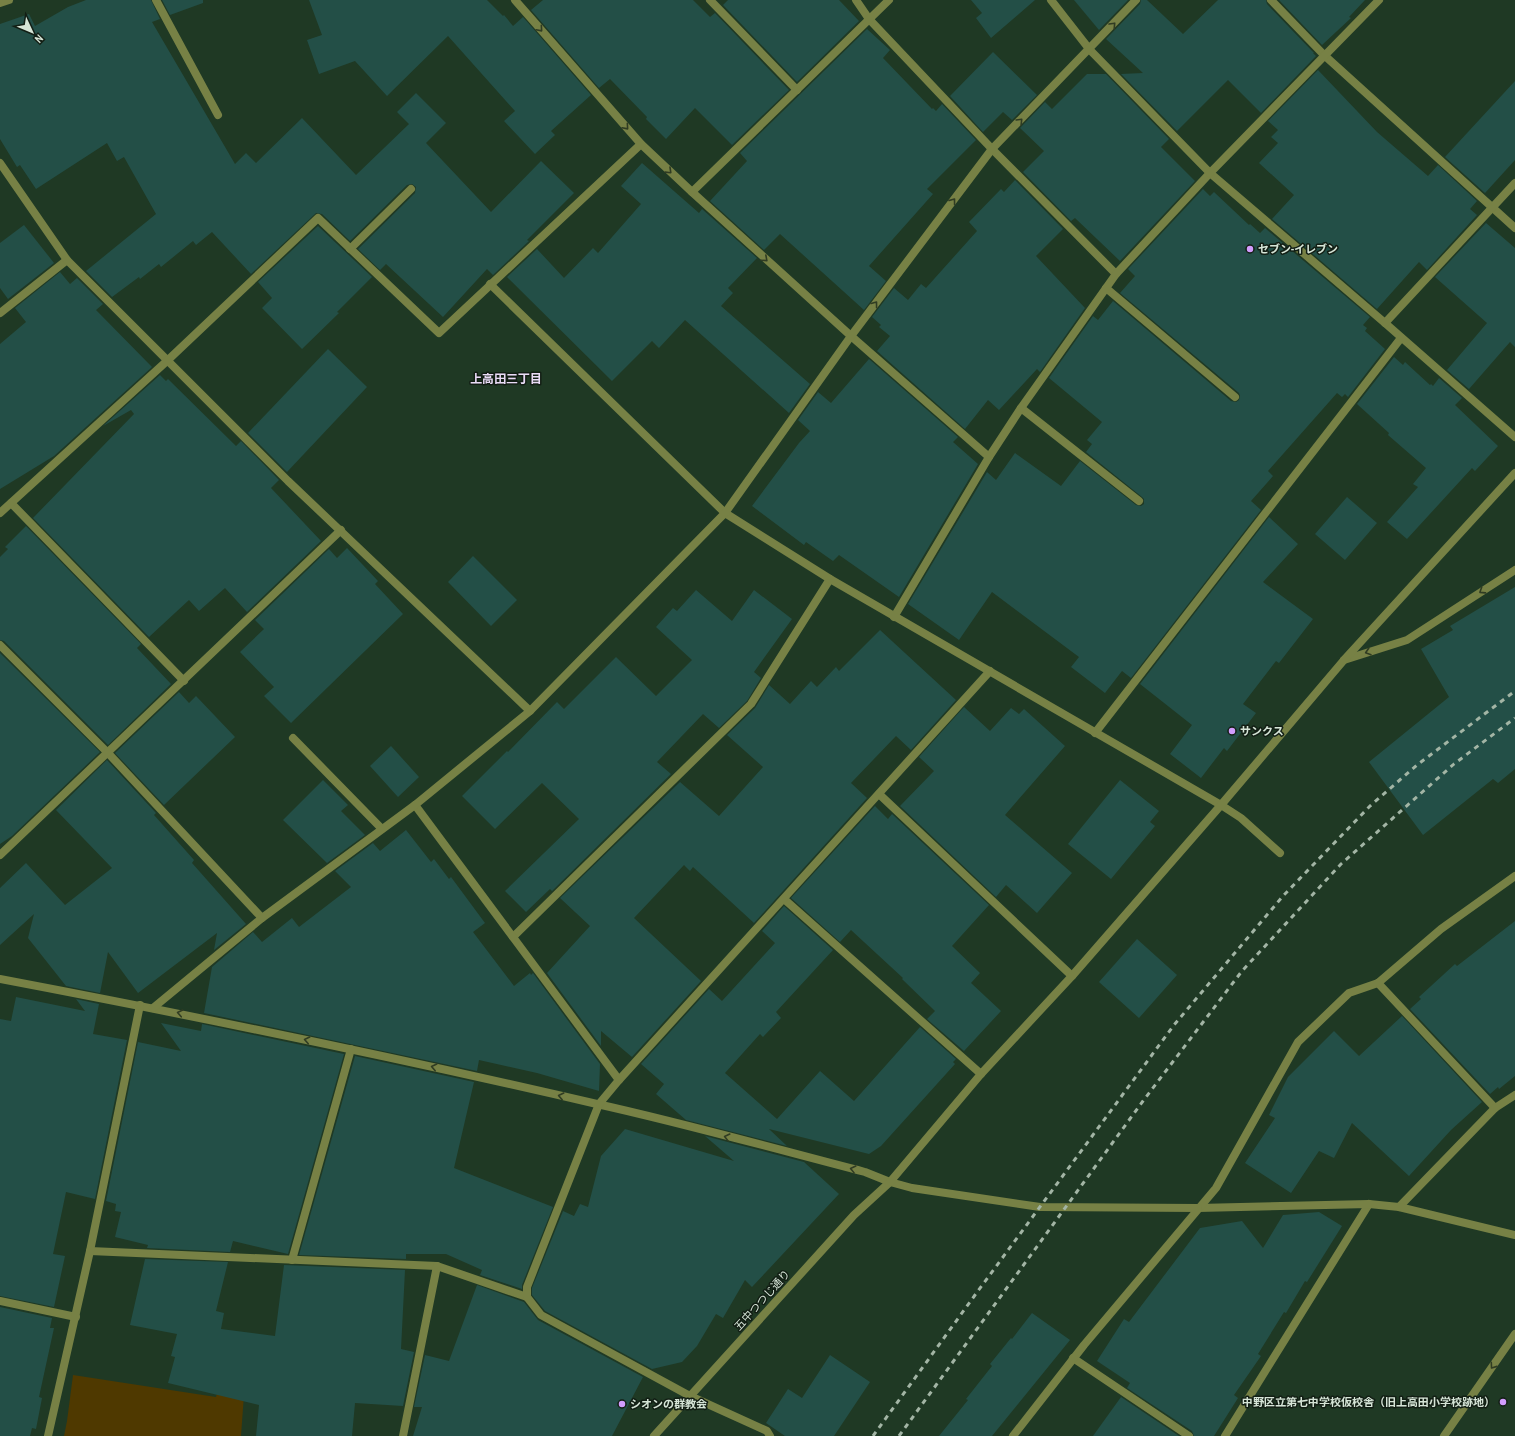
<svg xmlns="http://www.w3.org/2000/svg" width="1515" height="1436" viewBox="0 0 1515 1436" font-family="'Archivo Narrow','Noto Sans JP',sans-serif">
	<style>
		.green { fill: #4f3900 }
		.building { fill: #234f47 }
		.lines { fill: none; stroke-linecap: round; stroke-linejoin: round }
		.service { stroke: #778145; stroke-width: 8 }
		.minor { stroke: #778145; stroke-width: 8 }
		.tertiary { stroke: #778145; stroke-width: 8 }
		.rail { stroke: #a3b5a5; stroke-width: 3; stroke-dasharray: 5 5; stroke-linecap: butt }
		.oneway { stroke: #303c23 }
		.poi-dot { fill: #d29dfd; stroke: #121e14; stroke-width: 1.5 }
		.labels { text-anchor: middle; stroke-width: 3; stroke-linejoin: round; paint-order: stroke }
		.poi-label { font-size: 11px; font-weight: bold; fill: #d6e5d7; stroke: #121e14; text-anchor: start }
		.street-label { font-size: 11px; fill: #d6e5d7; stroke: #121e14 }
		.neighbourhood-label { font-size: 12px; font-weight: bold; fill: #e9dbf6; stroke: #121e14 }
	</style>
	<rect width="100%" height="100%" fill="#1f3924"/>
	<polygon class="green" points="230,1342 246,1367 241,1436 64,1436 67,1421 73,1375 216,1397"/>
	<g class="building">
		<polygon points="86,0 151,0 160,19 152,22 235,164 246,153 256,163 302,118 356,175 409,124 397,112 416,93 446,123 426,143 491,212 541,161 574,193 527,240 529,241 493,275 487,269 443,317 386,264 380,270 358,249 415,193 416,187 412,184 407,185 350,241 322,214 316,213 251,274 212,232 196,245 193,241 161,267 159,264 140,279 139,277 112,297 86,271 156,214 124,157 117,161 107,143 36,189 20,165 17,167 0,139 0,24 29,14 35,26 68,7"/>
		<polygon points="162,0 203,0 203,3 170,15"/>
		<polygon points="309,0 487,0 503,16 504,15 513,26 523,17 591,95 551,131 555,135 535,154 504,121 515,111 448,36 387,96 355,61 319,74 307,40 322,35"/>
		<polygon points="543,0 693,0 710,17 715,13 789,90 732,145 695,108 666,139 646,119 647,117 610,79 599,88 531,10"/>
		<polygon points="728,0 839,0 859,21 797,82 723,5"/>
		<polygon points="971,0 1035,0 991,38 976,18 982,13"/>
		<polygon points="1074,0 1128,0 1099,30"/>
		<polygon points="1141,0 1147,0 1183,34 1218,0 1266,0 1267,4 1314,53 1313,53 1316,56 1261,113 1228,80 1177,131 1121,74 1143,73 1106,39 1140,4"/>
		<polygon points="1279,0 1365,0 1349,17 1351,18 1322,45"/>
		<polygon points="867,29 890,50 883,58 932,109 933,108 936,111 942,104 976,140 927,189 933,194 869,266 886,281 864,310 780,234 764,250 710,201 747,161 740,153"/>
		<polygon points="993,52 1037,95 1012,120 1003,112 983,132 950,96"/>
		<polygon points="1318,70 1377,132 1428,176 1438,165 1477,201 1470,209 1477,215 1427,270 1419,262 1377,309 1272,219 1294,195 1259,163 1278,143 1271,137 1278,130 1268,121"/>
		<polygon points="1087,74 1106,74 1169,139 1161,147 1195,181 1120,261 1075,218 1071,221 1023,172 1044,151 1020,128 1045,102 1052,109"/>
		<polygon points="1515,81 1515,160 1485,193 1445,157"/>
		<polygon points="642,163 699,213 702,209 757,258 728,288 733,293 721,306 810,384 789,413 685,320 659,348 652,341 612,381 507,277 537,249 564,278 593,248 598,253 641,204 621,186"/>
		<polygon points="1015,180 1063,229 1036,256 1085,308 1040,372 1037,369 999,410 988,400 965,429 877,351 890,336 879,327 881,325 872,317 894,288 908,300 921,284 926,288 977,231 969,222 1001,189 1004,192"/>
		<polygon points="1203,189 1210,196 1214,192 1249,225 1250,224 1260,233 1265,228 1370,317 1363,325 1367,328 1365,331 1385,349 1348,397 1345,394 1342,397 1337,393 1268,471 1273,476 1251,501 1261,510 1131,678 1122,671 1105,693 1071,667 1079,657 992,592 959,640 908,604 987,472 996,480 1015,453 1061,486 1080,461 1136,505 1141,506 1144,504 1144,499 1142,497 1086,452 1092,444 1087,440 1102,422 1049,378 1093,316 1098,320 1113,301 1231,401 1236,402 1239,400 1240,396 1239,393 1120,293 1135,276 1128,269"/>
		<polygon points="1486,223 1515,248 1515,347 1510,342 1469,389 1447,370 1487,323 1435,277"/>
		<polygon points="24,225 54,263 8,299 0,288 0,243"/>
		<polygon points="318,226 372,277 337,312 339,313 302,349 262,308 272,298 258,282"/>
		<polygon points="60,272 70,284 77,278 103,304 96,310 152,367 54,456 0,489 0,344 26,322 15,308"/>
		<polygon points="328,349 367,387 287,472 248,433"/>
		<polygon points="1394,357 1403,365 1405,362 1430,385 1431,384 1433,386 1439,378 1462,398 1455,405 1498,446 1475,471 1472,468 1407,539 1387,522 1418,487 1413,484 1426,468 1388,435 1389,433 1357,404"/>
		<polygon points="869,359 958,437 953,442 978,464 899,597 839,555 833,561 806,542 804,545 752,506 799,443 810,431 798,420 818,392 831,403"/>
		<polygon points="160,375 166,381 168,379 236,446 241,441 279,480 271,488 321,541 247,612 225,588 199,611 189,600 149,637 33,518 134,414 131,410 103,426"/>
		<polygon points="1347,497 1377,523 1345,560 1315,534"/>
		<polygon points="1269,517 1298,544 1263,582 1313,619 1279,663 1276,661 1243,704 1256,713 1227,751 1224,748 1201,778 1170,754 1192,725 1140,684"/>
		<polygon points="26,526 141,644 137,648 171,684 108,745 4,641 0,640 0,557 8,549 5,547"/>
		<polygon points="347,548 378,581 375,584 403,614 291,723 264,696 274,687 240,652 264,629 255,620 329,549 337,558"/>
		<polygon points="473,556 517,600 491,626 448,582"/>
		<polygon points="1515,587 1515,769 1498,783 1493,779 1423,835 1369,762 1449,697 1421,649 1453,630 1450,626"/>
		<polygon points="696,590 732,621 754,590 792,619 754,672 761,678 747,701 719,728 703,714 657,762 671,774 552,891 550,889 526,912 505,891 579,819 542,783 495,829 462,796 507,751 508,752 557,702 564,709 616,657 656,696 692,660 656,627 673,608 677,611"/>
		<polygon points="880,630 956,700 911,750 896,736 851,783 867,798 754,923 693,867 690,871 684,865 634,918 701,981 632,1057 601,1031 601,1046 547,973 590,926 560,898 680,782 719,816 763,767 727,735 755,708 769,685 790,704 811,681 817,687 836,667 839,671"/>
		<polygon points="0,653 100,752 12,836 0,844"/>
		<polygon points="179,692 189,703 196,696 235,737 164,805 115,753"/>
		<polygon points="964,707 990,731 1011,708 1019,714 1024,709 1065,746 1005,815 1072,873 1037,913 1006,885 996,897 900,806 934,771 919,757"/>
		<polygon points="391,746 419,777 398,797 370,766"/>
		<polygon points="107,760 156,813 154,815 194,860 192,863 246,924 214,950 217,933 138,993 108,952 100,993 66,986 28,938 34,914 0,945 0,888 26,863 65,905 112,868 56,810"/>
		<polygon points="323,780 348,805 341,811 365,835 327,863 283,820"/>
		<polygon points="1120,780 1159,811 1150,822 1155,826 1111,879 1068,844"/>
		<polygon points="875,806 888,819 892,814 989,905 952,946 980,973 971,983 1001,1011 964,1051 927,1019 935,1011 902,979 903,978 851,930 840,942 791,898"/>
		<polygon points="406,830 431,862 434,859 449,879 451,877 485,923 473,932 514,986 530,973 531,975 533,973 600,1064 599,1091 537,1073 479,1060 477,1071 204,1013 212,967 253,932 262,942 292,918 299,927 351,887 335,871 373,843 380,851"/>
		<polygon points="784,906 833,950 776,1012 781,1018 763,1037 760,1034 725,1073 777,1119 820,1071 854,1101 920,1027 956,1059 953,1062 955,1064 881,1146 869,1154 769,1129 787,1146 686,1120 656,1094 664,1084 641,1064 709,989 722,1001 775,943 762,931"/>
		<polygon points="1515,921 1515,1076 1499,1089 1498,1087 1490,1094 1410,1009 1421,999 1419,997 1455,964 1457,966"/>
		<polygon points="1137,939 1177,975 1139,1018 1099,982"/>
		<polygon points="16,997 85,1011 76,999 99,1004 93,1034 127,1040 95,1199 66,1192 53,1254 65,1256 54,1307 0,1296 0,1019 11,1021"/>
		<polygon points="1402,1016 1482,1102 1451,1130 1409,1176 1352,1123 1334,1158 1319,1151 1291,1193 1245,1163 1275,1118 1269,1115 1288,1077 1334,1031 1359,1056"/>
		<polygon points="161,1023 201,1031 202,1024 344,1054 288,1254 233,1241 230,1252 147,1248 148,1245 115,1237 121,1212 115,1211 116,1204 106,1201 138,1042 181,1051"/>
		<polygon points="355,1056 474,1082 454,1168 553,1207 522,1285 522,1289 480,1275 482,1270 446,1254 406,1254 406,1259 299,1255"/>
		<polygon points="625,1129 734,1161 705,1136 804,1162 839,1194 752,1287 745,1280 723,1318 716,1314 697,1346 682,1362 652,1369 545,1311 532,1295 532,1288 563,1211 574,1216 580,1204 588,1207 601,1156"/>
		<polygon points="1319,1212 1342,1226 1307,1282 1305,1281 1286,1313 1284,1312 1258,1354 1261,1356 1234,1395 1238,1398 1214,1436 1194,1436 1192,1431 1127,1388 1130,1383 1097,1361 1124,1319 1129,1322 1200,1228 1242,1221 1263,1248 1283,1215"/>
		<polygon points="145,1259 228,1262 216,1311 224,1313 221,1329 275,1336 284,1265 405,1270 401,1349 414,1352 403,1406 355,1403 352,1436 256,1436 259,1405 168,1383 175,1357 171,1356 177,1334 130,1325"/>
		<polygon points="477,1285 524,1302 538,1320 643,1377 612,1436 413,1436 422,1407 414,1407 425,1355 449,1361"/>
		<polygon points="0,1307 52,1318 50,1328 54,1328 39,1397 42,1398 36,1429 32,1428 30,1436 0,1436"/>
		<polygon points="1032,1313 1070,1340 992,1436 939,1436 968,1400 966,1399 992,1366 990,1364 1011,1338 1012,1339"/>
		<polygon points="830,1355 870,1382 834,1436 785,1436 766,1423 788,1389 802,1398"/>
		<polygon points="1121,1397 1179,1436 1093,1436"/>
	</g>
	<g class="lines">
		<g class="service">
			<polyline points="156,0 218,115"/>
			<polyline points="710,0 797,90"/>
			<polyline points="856,0 869,19 992,149 1116,274"/>
			<polyline points="1271,0 1324,55"/>
			<polyline points="350,249 411,189"/>
			<polyline points="1106,288 1235,397"/>
			<polyline points="0,313 67,260"/>
			<polyline points="1021,408 1139,501"/>
			<polyline points="989,457 1021,408 1116,274 1210,173"/>
			<polyline points="11,503 184,681"/>
			<polyline points="1095,733 1401,338"/>
			<polyline points="293,738 382,829"/>
			<polyline points="879,794 1072,976"/>
			<polyline points="784,899 981,1074"/>
			<polyline points="513,937 751,704 830,579"/>
			<polyline points="292,1260 351,1049"/>
			<polyline points="0,1301 76,1317"/>
			<polyline points="1073,1358 1189,1436"/>
			<polyline points="690,1396 767,1431 770,1436"/>
			<polyline points="1225,1436 1369,1204"/>
		</g>
		<g class="minor">
			<polyline points="515,0 641,144 692,192 851,336 989,457 894,617"/>
			<polyline points="1051,0 1090,50 1210,173 1385,323 1515,437"/>
			<polyline points="0,3 9,0"/>
			<polyline points="1324,55 1515,228"/>
			<polyline points="0,163 67,260 288,481 530,711"/>
			<polyline points="1210,173 1379,0"/>
			<polyline points="692,192 889,0"/>
			<polyline points="490,284 725,513 830,579 1221,805 1241,818 1280,853"/>
			<polyline points="1385,323 1515,183"/>
			<polyline points="0,513 168,360 318,218 439,333 641,144"/>
			<polyline points="0,645 108,753 262,918"/>
			<polyline points="1344,660 1407,640 1515,570"/>
			<polyline points="415,805 619,1080"/>
			<polyline points="0,855 341,530"/>
			<path d="M 0,979 C 200,1017 399,1058 597,1104 C 687,1124 776,1149 865,1172 L 890,1182"/>
			<polyline points="1378,983 1495,1108"/>
			<polyline points="153,1008 262,918 415,805 530,711 725,513 851,336 992,149 1136,0"/>
			<polyline points="1399,1207 1495,1108 1515,1095"/>
			<polyline points="1198,1208 1369,1204 1399,1207 1515,1235"/>
			<polyline points="90,1251 437,1266 527,1297"/>
			<polyline points="690,1396 541,1315 527,1297 527,1287 599,1104 619,1080 990,671"/>
			<polyline points="48,1436 90,1251 140,1005"/>
			<polyline points="403,1436 437,1266"/>
			<polyline points="1013,1436 1084,1345 1216,1188 1298,1042 1349,993 1378,983 1441,929 1515,876"/>
			<polyline points="1444,1436 1515,1334"/>
		</g>
		<g class="tertiary">
			<polyline points="890,1182 912,1188 1040,1207 1198,1208"/>
			<polyline points="654,1436 854,1215 890,1182 981,1074 1072,976 1221,805 1344,660 1515,473"/>
		</g>
		<g class="rail">
			<polyline points="873,1436 975,1295 1174,1025 1283,896 1370,806 1417,765 1515,691"/>
			<polyline points="899,1436 1143,1101 1242,971 1341,864 1454,764 1515,718"/>
		</g>
	</g>
	<defs><path id="oneway-chevron" d="M-2-3.5L2.5 0L-2 3.5" fill="none" stroke-width="1.6" stroke-linecap="round" stroke-linejoin="round"/></defs>
	<g class="oneway">
		<use href="#oneway-chevron" transform="translate(1113 25) rotate(-47)"/>
		<use href="#oneway-chevron" transform="translate(540 29) rotate(49)"/>
		<use href="#oneway-chevron" transform="translate(1020 121) rotate(-46)"/>
		<use href="#oneway-chevron" transform="translate(626 127) rotate(49)"/>
		<use href="#oneway-chevron" transform="translate(669 171) rotate(44)"/>
		<use href="#oneway-chevron" transform="translate(953 201) rotate(-53)"/>
		<use href="#oneway-chevron" transform="translate(765 259) rotate(42)"/>
		<use href="#oneway-chevron" transform="translate(875 304) rotate(-53)"/>
		<use href="#oneway-chevron" transform="translate(1482 591) rotate(147)"/>
		<use href="#oneway-chevron" transform="translate(1368 652) rotate(162)"/>
		<use href="#oneway-chevron" transform="translate(180 1013) rotate(-168)"/>
		<use href="#oneway-chevron" transform="translate(307 1040) rotate(-168)"/>
		<use href="#oneway-chevron" transform="translate(434 1067) rotate(-167)"/>
		<use href="#oneway-chevron" transform="translate(561 1096) rotate(-167)"/>
		<use href="#oneway-chevron" transform="translate(727 1137) rotate(-166)"/>
		<use href="#oneway-chevron" transform="translate(853 1169) rotate(-166)"/>
		<use href="#oneway-chevron" transform="translate(1493 1366) rotate(125)"/>
	</g>
	<g class="poi-dot">
		<circle cx="1250" cy="249" r="4"/>
		<circle cx="1232" cy="731" r="4"/>
		<circle cx="1503" cy="1402" r="4"/>
		<circle cx="622" cy="1404" r="4"/>
	</g>
	<g class="labels">
		<g class="poi-label">
			<text x="1258" y="253">セブン-イレブン</text>
			<text x="1240" y="735">サンクス</text>
			<text x="1495" y="1406" text-anchor="end">中野区立第七中学校仮校舎（旧上高田小学校跡地）</text>
			<text x="630" y="1408">シオンの群教会</text>
		</g>
		<g class="street-label">
			<text transform="translate(762 1300) rotate(-48)" y="4">五中つつじ通り</text>
		</g>
		<g class="neighbourhood-label">
			<text x="506" y="383">上高田三丁目</text>
		</g>
	</g>
	<g transform="translate(32 32) rotate(134)" stroke="#121e14" stroke-width="3" paint-order="stroke">
	<path d="M0-3L7 15L0 10L-7 15Z" fill="#d6e5d7"/>
	<text y="-6" font-size="11" font-weight="bold" text-anchor="middle" fill="#d6e5d7">N</text>
	</g>
</svg>
